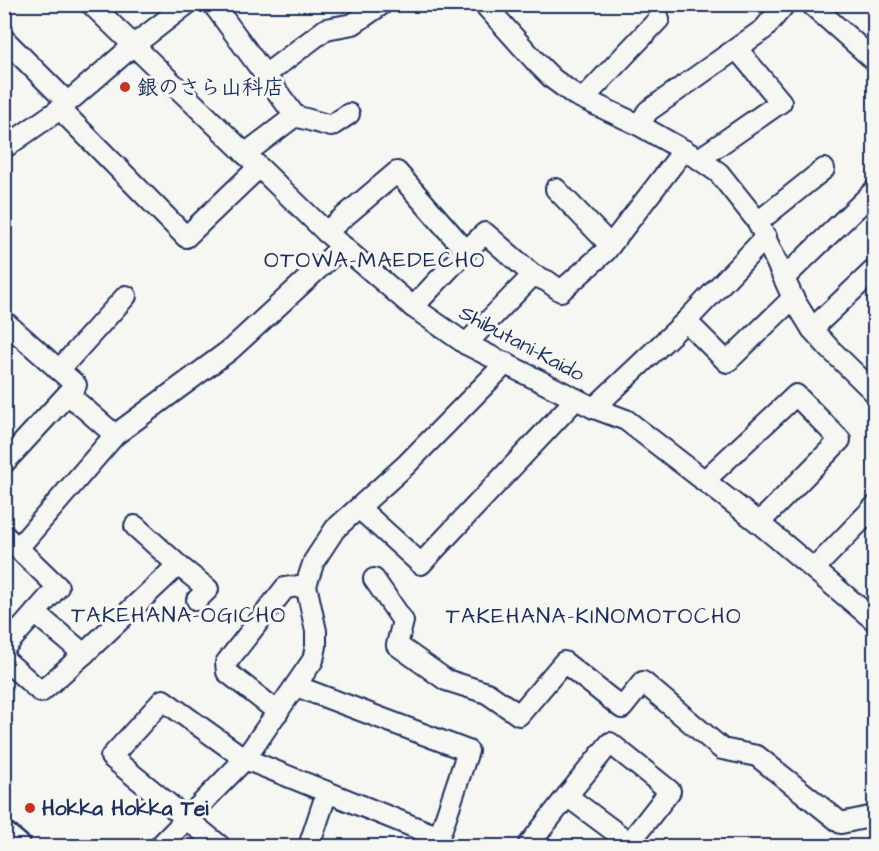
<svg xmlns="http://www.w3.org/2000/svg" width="879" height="851" viewBox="0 0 879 851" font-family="'Architects Daughter','Klee One',sans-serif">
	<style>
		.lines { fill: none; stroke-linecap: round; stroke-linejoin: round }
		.street-casing { stroke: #1b2f5e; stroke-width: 24 }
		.secondary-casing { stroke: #1b2f5e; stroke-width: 32 }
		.street { stroke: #f6f6f2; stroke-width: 20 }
		.secondary { stroke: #f6f6f2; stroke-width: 27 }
		.poi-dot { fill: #c8321e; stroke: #f6f6f2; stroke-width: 2 }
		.labels { text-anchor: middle; stroke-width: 6; stroke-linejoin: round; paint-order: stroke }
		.poi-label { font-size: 21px; font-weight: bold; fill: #1b2f5e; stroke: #f6f6f2; text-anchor: start }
		.street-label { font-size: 21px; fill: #1b2f5e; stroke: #f6f6f2 }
		.neighbourhood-label { font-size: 22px; letter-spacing: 1.5px; fill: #1b2f5e; stroke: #f6f6f2 }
	</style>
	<rect width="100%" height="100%" fill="#f6f6f2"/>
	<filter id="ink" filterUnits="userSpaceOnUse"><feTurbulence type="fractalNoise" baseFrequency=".0167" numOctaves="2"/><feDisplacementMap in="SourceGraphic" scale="12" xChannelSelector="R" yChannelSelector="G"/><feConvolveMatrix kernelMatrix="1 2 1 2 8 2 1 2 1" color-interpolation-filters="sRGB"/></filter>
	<g filter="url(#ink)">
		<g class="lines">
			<g class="street-casing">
				<g id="street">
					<polyline points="91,4 326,232 413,307 466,344 594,408 626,420 759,523 874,620"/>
					<polyline points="213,4 295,116 245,154"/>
					<polyline points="484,4 537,63 553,79 575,95 639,125 699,159 719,173 758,222 793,298 812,329 829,348 874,392"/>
					<polyline points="811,4 874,60"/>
					<polyline points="4,39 67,102"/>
					<polyline points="265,75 326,29 353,24 382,4"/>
					<polyline points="584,98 659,19"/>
					<polyline points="60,109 186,237 258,168"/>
					<polyline points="295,116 331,126 349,114"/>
					<polyline points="639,125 648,111 764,29 785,4"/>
					<polyline points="4,148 60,109 134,45 187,4"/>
					<polyline points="699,159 781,102 737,49"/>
					<polyline points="556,189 610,245"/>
					<polyline points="758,222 824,169"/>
					<polyline points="326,232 397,172 466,251 413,307"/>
					<polyline points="466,251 485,233 533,275 547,281 561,291 606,251 684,150"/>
					<polyline points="784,278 874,191"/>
					<polyline points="686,321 727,362 793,298"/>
					<polyline points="812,329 874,270"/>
					<polyline points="466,344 533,275"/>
					<polyline points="59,370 126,296"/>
					<polyline points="69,395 115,435"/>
					<polyline points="594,408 686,321 766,237"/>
					<polyline points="4,463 76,385 5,322"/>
					<polyline points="704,481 796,395 840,440 759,523"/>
					<polyline points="359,508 421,564 576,399"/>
					<polyline points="4,535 58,587 4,648"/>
					<polyline points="18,548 115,435 230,350 343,246"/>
					<polyline points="178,565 208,589 197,600"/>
					<polyline points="814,569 874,507"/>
					<polyline points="374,579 403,621 397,645 446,680 487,693 519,715 564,662 622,708 643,682 722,749 757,756 841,823 874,816"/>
					<polyline points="35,613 84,654"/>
					<polyline points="4,659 41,692 84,654 178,565 135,526"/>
					<polyline points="296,686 468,751 436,846"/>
					<polyline points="278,712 227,672 226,663 285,588 306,585"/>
					<polyline points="567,796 610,743 670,791 627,846"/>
					<polyline points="160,846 245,759 313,660 316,646 316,631 306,585 314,561 335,529 406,465 506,363"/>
					<polyline points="220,846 111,757 163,700 245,759 439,837"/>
					<polyline points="309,846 327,792"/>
					<polyline points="528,846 567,796 634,846"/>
				</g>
			</g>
			<g class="secondary-casing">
				<polyline id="secondary" points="4,836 16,846"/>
			</g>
			<use href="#street" class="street"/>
			<use href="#secondary" class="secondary"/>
		</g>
	</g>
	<g class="poi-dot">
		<circle cx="125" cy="87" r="6"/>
		<circle cx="30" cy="808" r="6"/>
	</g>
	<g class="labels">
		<g class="poi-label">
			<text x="137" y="94">銀のさら山科店</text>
			<text x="42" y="815">Hokka Hokka Tei</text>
		</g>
		<g class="street-label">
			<text transform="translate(522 343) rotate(28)" y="7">Shibutani-Kaido</text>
		</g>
		<g class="neighbourhood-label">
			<text x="375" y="267">OTOWA-MAEDECHO</text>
			<text x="179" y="622">TAKEHANA-OGICHO</text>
			<text x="594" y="623">TAKEHANA-KINOMOTOCHO</text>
		</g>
	</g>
	<rect width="879" height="851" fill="none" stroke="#f6f6f2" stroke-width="24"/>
	<rect x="12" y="12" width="855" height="827" fill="none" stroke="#1b2f5e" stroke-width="2" filter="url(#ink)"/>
</svg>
